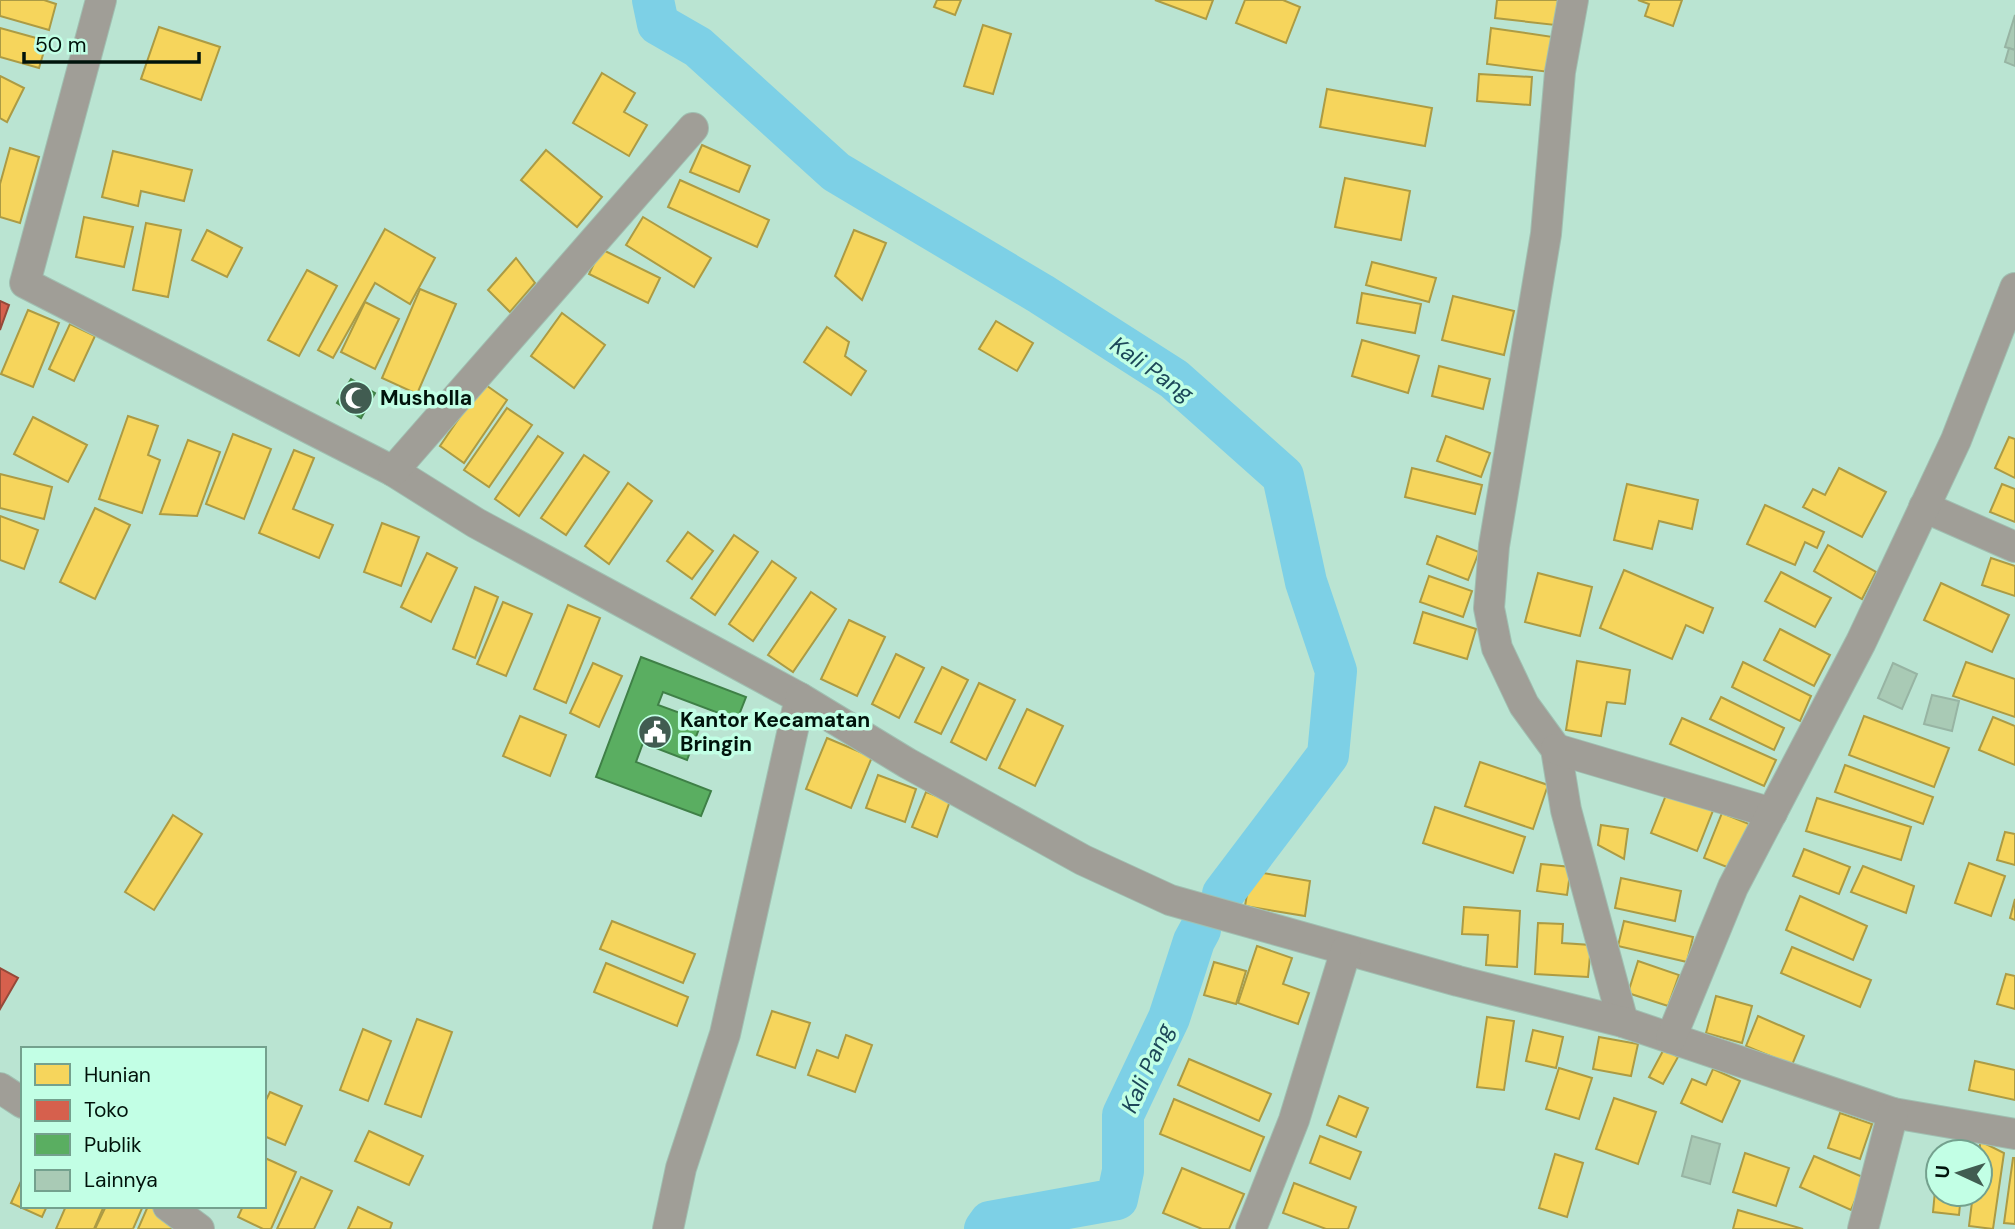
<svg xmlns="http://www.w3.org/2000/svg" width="2015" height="1229" viewBox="0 0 2015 1229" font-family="'DM Sans',sans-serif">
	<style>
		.homes { fill: #f6d55c; stroke: #ac9b44; stroke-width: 2 }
		.shops { fill: #d6604d; stroke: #964939; stroke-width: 2 }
		.public { fill: #5aae61; stroke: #3f8047; stroke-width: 2 }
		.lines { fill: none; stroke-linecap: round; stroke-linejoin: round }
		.river { stroke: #7dd0e6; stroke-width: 42 }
		.building { fill: #a9cab5; stroke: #97b4a3; stroke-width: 2 }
		.minor-casing { stroke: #a0bfb1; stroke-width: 32 }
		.minor { stroke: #a09e97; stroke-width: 30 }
		.labels { text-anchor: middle; stroke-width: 7; stroke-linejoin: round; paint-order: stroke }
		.poi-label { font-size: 21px; font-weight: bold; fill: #00130b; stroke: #c2ffe5; text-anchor: start }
		.water-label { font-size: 23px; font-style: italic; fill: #1d4859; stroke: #c2ffe5 }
	</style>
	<rect width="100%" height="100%" fill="#bae4d2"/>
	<g class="homes">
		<polygon points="0,0 44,0 56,4 49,30 0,16"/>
		<polygon points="937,0 961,0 955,15 934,7"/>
		<polygon points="1155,0 1213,0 1206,19"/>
		<polygon points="1245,0 1283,0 1300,7 1286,43 1236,23"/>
		<polygon points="1497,0 1558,0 1555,25 1495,18"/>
		<polygon points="1638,0 1682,0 1673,26 1645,16 1649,4"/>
		<polygon points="983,25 1011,34 993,94 964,86"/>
		<polygon points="159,27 220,47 201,100 141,79"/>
		<polygon points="0,28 47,41 39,68 0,57"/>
		<polygon points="1491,28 1553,37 1549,72 1487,64"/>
		<polygon points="602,73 635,93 624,112 647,125 629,156 573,123"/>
		<polygon points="1479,74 1532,77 1530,105 1477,101"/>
		<polygon points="0,76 24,88 7,122 0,118"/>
		<polygon points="1327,89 1432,108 1425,146 1320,127"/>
		<polygon points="702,145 750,166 739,192 690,172"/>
		<polygon points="10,148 39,157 20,223 0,217 0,184"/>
		<polygon points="546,150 602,197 577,227 521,180"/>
		<polygon points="113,151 192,170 184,201 141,191 138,206 102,197"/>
		<polygon points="1345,178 1410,191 1401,240 1335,227"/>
		<polygon points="680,180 769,220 757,247 668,207"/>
		<polygon points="84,217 133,227 124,267 76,257"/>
		<polygon points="643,217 711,258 694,287 626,245"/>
		<polygon points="146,223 181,230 168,297 133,290"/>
		<polygon points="385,229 435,258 410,304 375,283 333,358 318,350"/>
		<polygon points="207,230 242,248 227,277 192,260"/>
		<polygon points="854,230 886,243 862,300 835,276"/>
		<polygon points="601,249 660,278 648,303 589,274"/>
		<polygon points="516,258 535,283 510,312 488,290"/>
		<polygon points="1372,262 1436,278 1429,302 1366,285"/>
		<polygon points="307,270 337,286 299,356 268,340"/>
		<polygon points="420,289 456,304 417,394 382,378"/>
		<polygon points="1362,293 1421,304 1415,333 1357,323"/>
		<polygon points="1453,296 1514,311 1504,355 1442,340"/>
		<polygon points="365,302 399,319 375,369 341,352"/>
		<polygon points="28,310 59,323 33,387 1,374"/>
		<polygon points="562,313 605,345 574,388 531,356"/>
		<polygon points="996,321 1033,343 1017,371 979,349"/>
		<polygon points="70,324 95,336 74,381 49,369"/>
		<polygon points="827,327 849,342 845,356 866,371 851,395 804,362"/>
		<polygon points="1362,340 1419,356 1408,393 1352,376"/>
		<polygon points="1439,366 1490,379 1483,409 1432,396"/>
		<polygon points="483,383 507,400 464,463 440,446"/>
		<polygon points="507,408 532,425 489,487 464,470"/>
		<polygon points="128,416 158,426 148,455 160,460 142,513 99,499"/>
		<polygon points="33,417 87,445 68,482 14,454"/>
		<polygon points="233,434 271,449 244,519 206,504"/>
		<polygon points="538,436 563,453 519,516 495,499"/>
		<polygon points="1446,436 1490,453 1481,477 1437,461"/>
		<polygon points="2009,437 2015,439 2015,478 1995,468"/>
		<polygon points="188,440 220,452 197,516 160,514"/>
		<polygon points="294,450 314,458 293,509 333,525 319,558 259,533"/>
		<polygon points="584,455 609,472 566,535 541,518"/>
		<polygon points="1412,468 1482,485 1475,514 1405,497"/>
		<polygon points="1839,468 1886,492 1862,537 1803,507 1813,489 1825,495"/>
		<polygon points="0,474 52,487 44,519 0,508"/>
		<polygon points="628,483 652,501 609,564 585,546"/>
		<polygon points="1627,484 1698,500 1692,529 1659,521 1652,549 1614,540"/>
		<polygon points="2002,484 2015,489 2015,522 1990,512"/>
		<polygon points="1765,505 1824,532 1817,548 1805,542 1795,565 1747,544"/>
		<polygon points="95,508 130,525 95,599 60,582"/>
		<polygon points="0,516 38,530 24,569 0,560"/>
		<polygon points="382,523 419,537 401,586 364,572"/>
		<polygon points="688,532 713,551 692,579 667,561"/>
		<polygon points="734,535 758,552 715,615 691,598"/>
		<polygon points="1437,536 1479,552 1468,580 1427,564"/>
		<polygon points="1828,545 1876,572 1862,599 1814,571"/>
		<polygon points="427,553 457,568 431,622 401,607"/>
		<polygon points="1991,558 2015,566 2015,596 1982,585"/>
		<polygon points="772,561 796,578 753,641 729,624"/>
		<polygon points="1624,570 1713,608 1703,633 1686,625 1672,659 1600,628"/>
		<polygon points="1781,572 1831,598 1815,627 1765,601"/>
		<polygon points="1538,573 1592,587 1580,636 1525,622"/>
		<polygon points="1429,576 1472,591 1463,617 1420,602"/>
		<polygon points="1941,583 2009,615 1992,652 1924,620"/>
		<polygon points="475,587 498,597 475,658 453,649"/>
		<polygon points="811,592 836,609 793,672 768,655"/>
		<polygon points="503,602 532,614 506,676 477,664"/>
		<polygon points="568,605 600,618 566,703 534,689"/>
		<polygon points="1423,612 1476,629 1467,659 1414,643"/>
		<polygon points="849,620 885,637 857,696 821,679"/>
		<polygon points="1780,629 1830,655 1814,686 1764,660"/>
		<polygon points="896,654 924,668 899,718 872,704"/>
		<polygon points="1577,661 1630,670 1625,704 1607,702 1601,736 1566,730"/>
		<polygon points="1743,662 1811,696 1800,721 1732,687"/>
		<polygon points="1966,662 2015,679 2015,717 1953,696"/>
		<polygon points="593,663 622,676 599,727 570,713"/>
		<polygon points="942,667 968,680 941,734 915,722"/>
		<polygon points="979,683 1015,700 986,760 951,742"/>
		<polygon points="1721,697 1784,728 1774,750 1710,719"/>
		<polygon points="1027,709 1063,726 1035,786 999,768"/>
		<polygon points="520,716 566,735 550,776 503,756"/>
		<polygon points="1864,716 1949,748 1934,787 1849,755"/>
		<polygon points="1993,717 2015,726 2015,765 1979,750"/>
		<polygon points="1682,718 1776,760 1764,786 1670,744"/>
		<polygon points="827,738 872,757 851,808 806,789"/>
		<polygon points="1480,762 1548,785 1533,829 1465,806"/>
		<polygon points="1845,765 1933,797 1923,824 1835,792"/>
		<polygon points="878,775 916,789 905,822 866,808"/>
		<polygon points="1668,790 1714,808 1697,851 1651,833"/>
		<polygon points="926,792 950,801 937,837 912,827"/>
		<polygon points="1817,798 1911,827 1901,860 1806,831"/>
		<polygon points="1435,807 1525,837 1513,873 1423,843"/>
		<polygon points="1722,813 1749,824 1732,869 1704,858"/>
		<polygon points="173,815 202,834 154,910 125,892"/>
		<polygon points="1601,825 1628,829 1624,859 1598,845"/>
		<polygon points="2005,832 2015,834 2015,865 1997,860"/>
		<polygon points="1804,849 1850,867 1839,894 1793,876"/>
		<polygon points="1969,863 2005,876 1991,916 1955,903"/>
		<polygon points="1541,864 1571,867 1567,895 1537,891"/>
		<polygon points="1863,866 1914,886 1906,913 1851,892"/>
		<polygon points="1251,871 1310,881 1305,916 1245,906"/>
		<polygon points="1621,878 1681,891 1675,921 1615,908"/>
		<polygon points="1800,896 1867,926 1853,960 1786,930"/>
		<polygon points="2015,899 2015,920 2010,918"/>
		<polygon points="1464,907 1520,911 1517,967 1486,965 1488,935 1462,934"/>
		<polygon points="612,921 695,954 683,983 600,949"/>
		<polygon points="1624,921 1693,937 1687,962 1618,946"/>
		<polygon points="1538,923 1563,924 1562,943 1591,945 1588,977 1535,974"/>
		<polygon points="1257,946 1292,958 1283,984 1309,993 1298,1024 1238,1003"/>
		<polygon points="1792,947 1871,980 1860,1007 1781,973"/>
		<polygon points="1638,961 1679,975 1668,1006 1628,993"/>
		<polygon points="1214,962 1246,971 1236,1004 1204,995"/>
		<polygon points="606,963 688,997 677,1026 594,992"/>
		<polygon points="2006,974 2015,976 2015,1009 1997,1004"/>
		<polygon points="1716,996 1752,1006 1742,1043 1706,1033"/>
		<polygon points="772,1011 810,1023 795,1068 757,1055"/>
		<polygon points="1758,1016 1804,1036 1792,1065 1746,1046"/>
		<polygon points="1487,1017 1514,1021 1504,1090 1477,1087"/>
		<polygon points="417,1019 452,1032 421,1117 385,1104"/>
		<polygon points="363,1029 391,1041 368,1101 340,1090"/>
		<polygon points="1533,1030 1563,1037 1556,1068 1526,1061"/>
		<polygon points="846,1035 872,1045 855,1092 808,1075 817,1050 838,1058"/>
		<polygon points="1599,1037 1638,1044 1631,1076 1593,1069"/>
		<polygon points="1664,1049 1678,1057 1663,1084 1649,1077"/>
		<polygon points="1189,1059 1271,1094 1259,1121 1178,1085"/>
		<polygon points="1975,1061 2015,1070 2015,1100 1969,1090"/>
		<polygon points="1559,1068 1592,1078 1579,1119 1546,1109"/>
		<polygon points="1713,1069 1740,1081 1722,1122 1681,1103 1692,1079 1706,1085"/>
		<polygon points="270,1092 302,1106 285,1145 264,1136 264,1104"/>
		<polygon points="1339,1096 1368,1108 1356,1137 1327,1125"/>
		<polygon points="1614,1098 1656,1112 1638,1164 1596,1149"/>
		<polygon points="1174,1099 1264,1137 1250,1171 1160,1134"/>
		<polygon points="1840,1113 1872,1124 1860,1159 1828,1148"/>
		<polygon points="369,1131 423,1156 409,1185 355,1161"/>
		<polygon points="1320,1136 1361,1152 1350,1179 1310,1163"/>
		<polygon points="1980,1141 2004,1153 1993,1229 1969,1226 1973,1194 1980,1194"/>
		<polygon points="1745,1153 1789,1168 1776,1206 1733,1192"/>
		<polygon points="1555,1154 1583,1163 1567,1217 1539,1208"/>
		<polygon points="1814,1156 1865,1178 1851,1210 1800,1187"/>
		<polygon points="265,1158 296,1172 271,1229 263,1229 238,1217 243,1206 264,1206"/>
		<polygon points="2013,1158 2015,1158 2015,1224 2004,1223"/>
		<polygon points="1938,1159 1938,1194 1961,1194 1959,1215 1933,1212"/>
		<polygon points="1182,1168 1244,1194 1229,1229 1202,1229 1163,1213"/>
		<polygon points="23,1177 23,1206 47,1206 42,1217 11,1203"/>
		<polygon points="301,1177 332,1191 314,1229 277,1229"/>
		<polygon points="1294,1183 1356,1207 1348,1229 1326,1229 1283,1213"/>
		<polygon points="66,1206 104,1206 94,1229 56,1229"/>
		<polygon points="106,1206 143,1206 133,1229 95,1229"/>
		<polygon points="148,1206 180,1219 175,1229 138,1229"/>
		<polygon points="358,1207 392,1223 390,1229 348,1229"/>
		<polygon points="1738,1210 1803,1229 1733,1229"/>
	</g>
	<g class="shops">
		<polygon points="0,301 9,305 0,330"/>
		<polygon points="0,968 18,978 0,1009"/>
	</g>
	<g class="public">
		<polygon points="351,379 375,393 361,418 337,403"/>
		<polygon points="641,657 746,697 737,720 663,692 658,705 702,721 687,760 643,743 636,762 711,791 701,816 596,777"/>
	</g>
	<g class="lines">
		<g class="river">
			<polyline points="653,0 658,24 698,47 836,172 1041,294 1174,379 1283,476 1306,582 1336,671 1328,755 1223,894"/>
			<polyline points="985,1229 990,1222 1117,1199 1123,1171 1123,1115 1169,1018 1194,941 1200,930"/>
		</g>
	</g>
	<g class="building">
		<polygon points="2015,15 2015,50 2005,47"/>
		<polygon points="2009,48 2015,50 2015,66 2005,62"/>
		<polygon points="1893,663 1917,674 1902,709 1878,698"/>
		<polygon points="1932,695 1959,701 1952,731 1924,724"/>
		<polygon points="1692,1136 1720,1144 1710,1184 1682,1176"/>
	</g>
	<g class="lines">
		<g class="minor-casing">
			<g id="minor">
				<polyline points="101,0 25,283 393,471 476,523 800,698 725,1034 681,1168 668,1229"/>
				<polyline points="1573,0 1560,72 1546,234 1494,546 1489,608 1497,648 1524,705 1556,749 1566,810 1623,1022"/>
				<polyline points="393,471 693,128"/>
				<polyline points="1924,507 2015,547"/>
				<polyline points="800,698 907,763 1083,860 1170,900 1458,981 1623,1022 1893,1113 2015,1134"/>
				<polyline points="1556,749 1772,813"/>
				<polyline points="1671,1038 1733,887 1861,642 1956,440 2015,288"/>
				<polyline points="0,1088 23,1103"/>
				<polyline points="168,1206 199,1229"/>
				<polyline points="1251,1229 1294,1120 1346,950"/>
				<polyline points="1863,1229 1893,1113"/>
			</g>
		</g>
		<use href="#minor" class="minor"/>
	</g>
	<defs>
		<g id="mosque-disc" transform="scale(1.75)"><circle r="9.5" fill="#415c51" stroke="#c2ffe5"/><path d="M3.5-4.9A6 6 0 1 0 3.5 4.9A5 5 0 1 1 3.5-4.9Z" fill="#fff"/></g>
		<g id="civic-disc" transform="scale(1.75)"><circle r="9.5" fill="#415c51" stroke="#c2ffe5"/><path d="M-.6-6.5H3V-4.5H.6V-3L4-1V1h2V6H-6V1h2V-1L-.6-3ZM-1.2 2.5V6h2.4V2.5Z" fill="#fff"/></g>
	</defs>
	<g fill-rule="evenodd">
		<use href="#mosque-disc" x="356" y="398"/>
		<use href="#civic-disc" x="655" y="732"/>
	</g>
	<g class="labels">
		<g class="poi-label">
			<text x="380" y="405">Musholla</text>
			<text x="680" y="727">Kantor Kecamatan<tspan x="680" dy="24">Bringin</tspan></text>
		</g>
		<g class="water-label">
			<text transform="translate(1152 369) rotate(35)" y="8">Kali Pang</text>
			<text transform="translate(1147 1068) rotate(-66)" y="8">Kali Pang</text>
		</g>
	</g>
	<rect x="21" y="1047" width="245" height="161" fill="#c2ffe5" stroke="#74a18e" stroke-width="2"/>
	<rect x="35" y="1064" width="35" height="21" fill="#f6d55c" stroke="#74a18e" stroke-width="2"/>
	<text x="84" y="1082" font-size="21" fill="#00130b">Hunian</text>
	<rect x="35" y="1100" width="35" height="21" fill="#d6604d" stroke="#74a18e" stroke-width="2"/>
	<text x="84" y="1117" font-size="21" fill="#00130b">Toko</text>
	<rect x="35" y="1134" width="35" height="21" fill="#5aae61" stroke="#74a18e" stroke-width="2"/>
	<text x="84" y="1152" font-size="21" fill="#00130b">Publik</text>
	<rect x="35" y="1170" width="35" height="21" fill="#a9cab5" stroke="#74a18e" stroke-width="2"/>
	<text x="84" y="1187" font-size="21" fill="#00130b">Lainnya</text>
	<g transform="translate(1959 1173) rotate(274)"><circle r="33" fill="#c2ffe5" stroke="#74a18e" stroke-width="2"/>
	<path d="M0-5L12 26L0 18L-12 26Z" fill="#415c51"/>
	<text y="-10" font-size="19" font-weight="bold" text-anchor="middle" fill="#00130b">U</text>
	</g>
	<path d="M24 52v10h175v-10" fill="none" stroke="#00130b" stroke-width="3.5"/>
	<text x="35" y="52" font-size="21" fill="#00130b" stroke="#c2ffe5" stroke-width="5" paint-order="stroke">50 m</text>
</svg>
